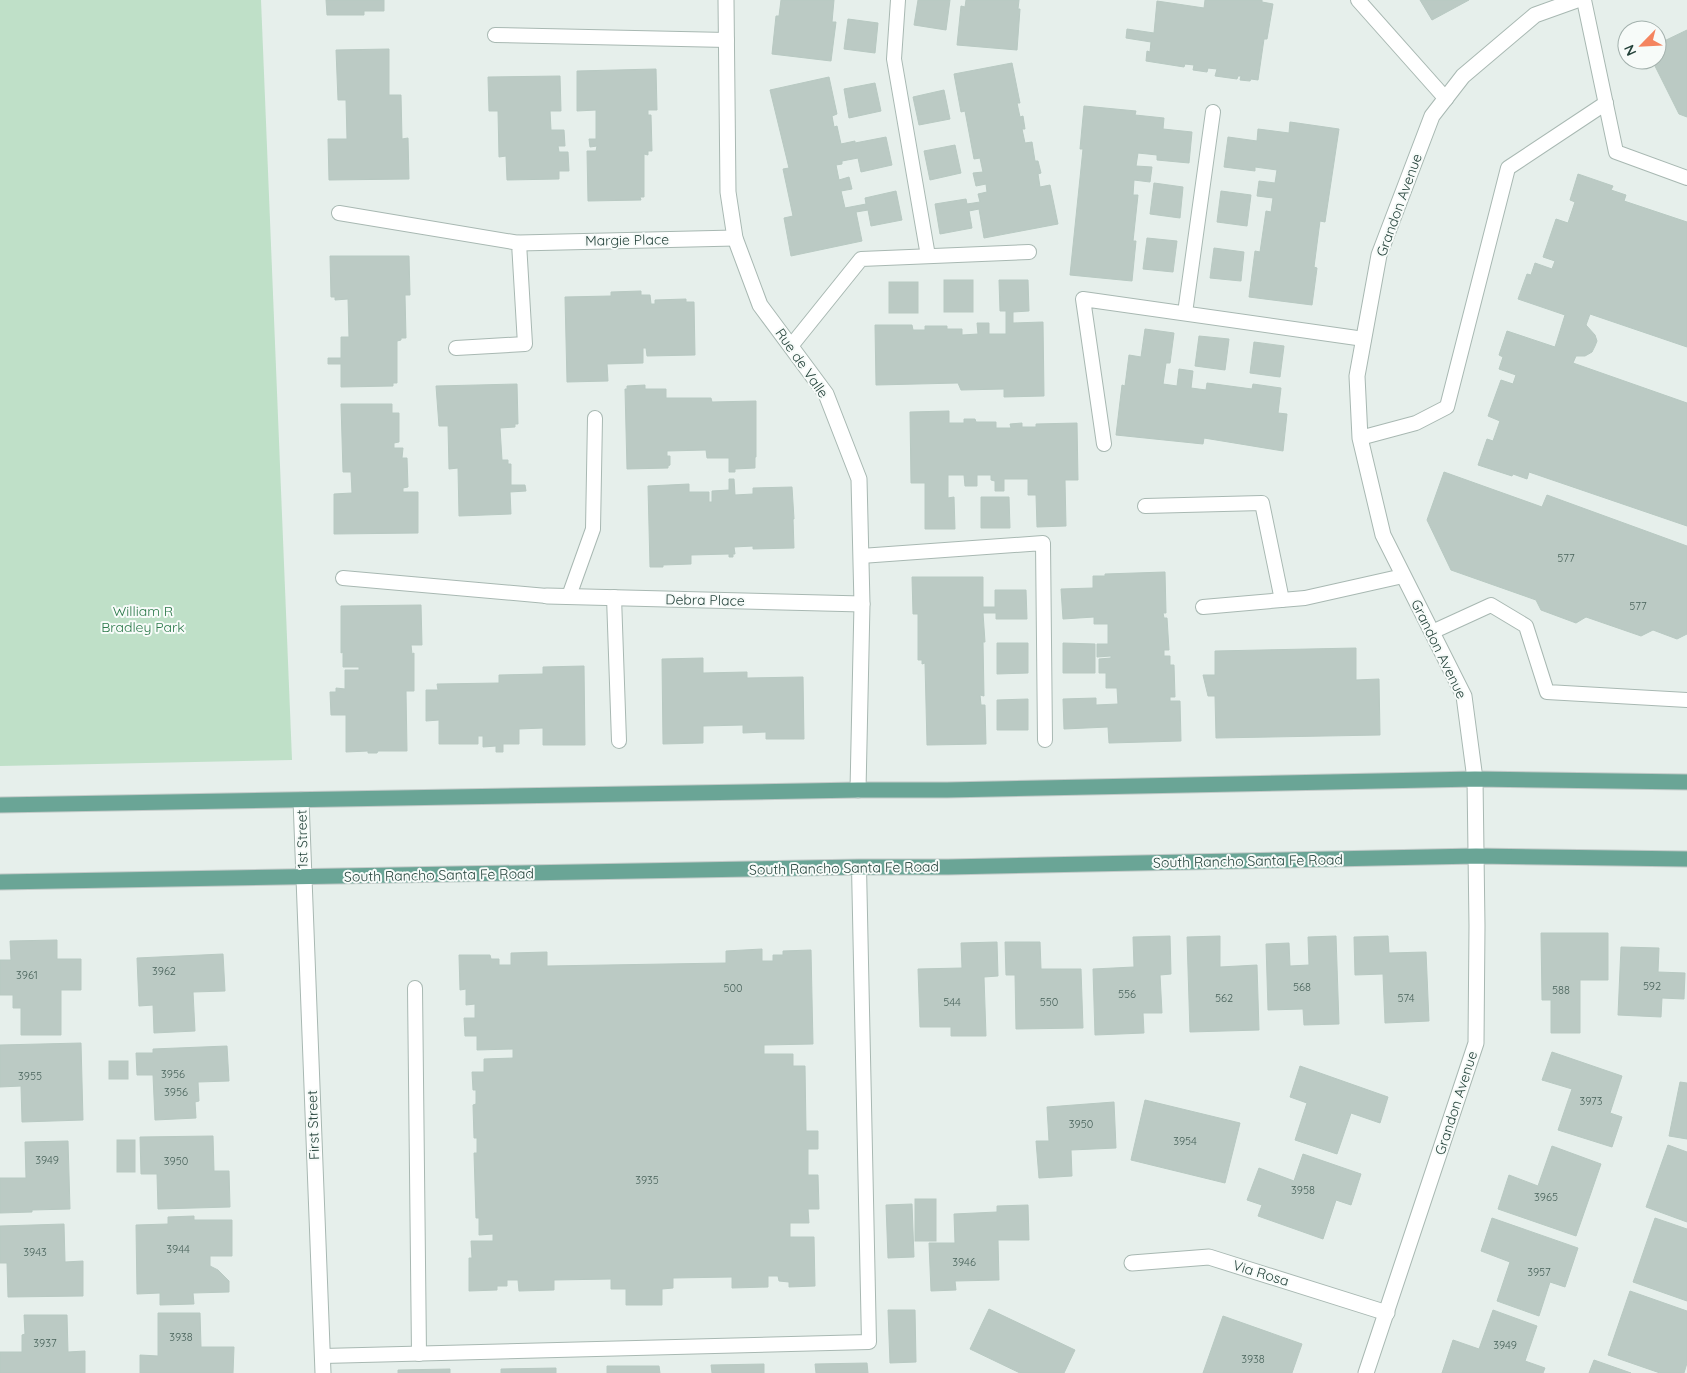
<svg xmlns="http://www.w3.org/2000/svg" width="1687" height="1373" viewBox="0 0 1687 1373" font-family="Quicksand,sans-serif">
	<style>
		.green { fill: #bfe0c8 }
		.building { fill: #bbcac4; stroke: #b8c9c2 }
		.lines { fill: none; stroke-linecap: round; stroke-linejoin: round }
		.lane-casing { stroke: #a8b8b2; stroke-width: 16 }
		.street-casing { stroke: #a8b8b2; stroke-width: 17 }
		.primary-casing { stroke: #c2cac8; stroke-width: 17 }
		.lane { stroke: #fff; stroke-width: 14 }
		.street { stroke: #fff; stroke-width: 15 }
		.primary { stroke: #6aa596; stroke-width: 15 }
		.labels { text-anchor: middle; stroke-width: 4; stroke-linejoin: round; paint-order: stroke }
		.number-label { font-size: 11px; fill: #4a645c }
		.street-label { font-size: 14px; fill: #24423a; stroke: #f7fbf9 }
		.park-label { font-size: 14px; fill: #2d7a4b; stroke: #f7fbf9 }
	</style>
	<rect width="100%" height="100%" fill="#e6efeb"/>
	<polygon class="green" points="0,0 261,0 292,760 0,766"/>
	<g class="building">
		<polygon points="326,0 384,0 384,11 364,11 364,15 327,15"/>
		<polygon points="781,0 834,0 832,22 836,22 831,61 772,54 776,16 779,16"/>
		<polygon points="918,0 950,0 946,30 914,25"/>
		<polygon points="966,0 1019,0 1018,9 1020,9 1017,50 957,45 961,6 965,7"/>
		<polygon points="1205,0 1262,0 1262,2 1273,4 1267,39 1264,39 1258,80 1251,79 1250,81 1240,80 1241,76 1238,76 1237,79 1215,76 1217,69 1208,68 1207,72 1193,70 1194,65 1185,64 1184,67 1146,61 1147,51 1150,52 1151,42 1126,38 1127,29 1154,33 1157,1 1204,8"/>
		<polygon points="1420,0 1469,0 1432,20"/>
		<polygon points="848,19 878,23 875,53 844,49"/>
		<polygon points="1687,30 1687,117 1679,114 1653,62 1654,60 1657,60 1657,52 1660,43"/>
		<polygon points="389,49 389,95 401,95 402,139 408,138 409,179 329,180 328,139 347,139 346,100 338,100 336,50"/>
		<polygon points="1012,63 1020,103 1017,103 1020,117 1023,116 1025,129 1022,129 1025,143 1032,142 1035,161 1038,161 1041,173 1038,174 1040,187 1050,185 1058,224 984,238 979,209 969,211 972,228 940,234 935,204 966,199 967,204 980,202 978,194 987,192 986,184 976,186 973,173 983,172 980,158 974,159 965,111 961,112 954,74"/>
		<polygon points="656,69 657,110 648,110 648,115 651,115 652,151 648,151 648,155 644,154 644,197 640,197 641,200 588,201 587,151 596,151 597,146 590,147 589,139 596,139 596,110 577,111 577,71"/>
		<polygon points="560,76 561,111 550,111 551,130 564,130 565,146 558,146 559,152 568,152 569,171 559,171 559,179 507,180 506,156 499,157 498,111 489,111 488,77"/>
		<polygon points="829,77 837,114 832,116 834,127 837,126 841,144 855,141 855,143 886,137 892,165 861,172 858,158 842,161 842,164 836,165 839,180 849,177 852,189 841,191 845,208 866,204 865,198 896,191 902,220 871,226 868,210 856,212 862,241 791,256 784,218 793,216 783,169 789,168 770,90"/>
		<polygon points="875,83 881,111 849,118 844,89"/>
		<polygon points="944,90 950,119 919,125 913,97"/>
		<polygon points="1084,106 1136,111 1135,115 1164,118 1163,129 1192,132 1189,163 1157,160 1157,155 1138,153 1136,166 1152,167 1150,182 1134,180 1133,195 1138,195 1133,241 1136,241 1132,281 1070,275 1083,149 1080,149"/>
		<polygon points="1290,122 1339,129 1325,222 1320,221 1314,267 1317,268 1312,305 1249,297 1255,251 1260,252 1266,211 1271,212 1273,198 1257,196 1259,181 1275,183 1277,170 1255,167 1255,171 1224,167 1228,137 1257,141 1258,129 1289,133"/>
		<polygon points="955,145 961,173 930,180 924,151"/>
		<polygon points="1578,174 1613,186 1611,190 1626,195 1624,201 1687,222 1687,347 1590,314 1586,325 1595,335 1597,341 1595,346 1592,352 1585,356 1576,356 1573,363 1687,403 1687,526 1529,472 1527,479 1513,474 1512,476 1478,465 1487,439 1493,441 1500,421 1488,416 1501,380 1513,384 1516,375 1499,369 1503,357 1499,355 1507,331 1555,347 1565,315 1518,299 1527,274 1531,275 1535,263 1552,269 1555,261 1543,257 1556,219 1568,223 1575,202 1570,200"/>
		<polygon points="1154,183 1183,187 1180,218 1150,214"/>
		<polygon points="1221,191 1251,195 1247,226 1217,222"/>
		<polygon points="1147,238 1177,241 1173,272 1143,269"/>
		<polygon points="1214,248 1244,252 1241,281 1210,278"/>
		<polygon points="330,256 409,256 410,295 405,295 406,338 401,338 401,340 397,341 397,383 393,383 393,386 341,387 341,364 328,364 328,358 341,358 341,337 349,337 348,299 335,300 335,297 331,297"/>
		<rect x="944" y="280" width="29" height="32"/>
		<polygon points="999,280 1028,280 1029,311 1013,312 1013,323 1043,322 1044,396 1004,397 1004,389 961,390 958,383 876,385 875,325 912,325 913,330 925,330 925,326 947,326 947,329 962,329 962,335 978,334 977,323 989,323 989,334 1006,334 1006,311 1000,311"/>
		<rect x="889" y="282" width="29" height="31"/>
		<polygon points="641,291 641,295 650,295 651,304 655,304 655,300 686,299 686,302 694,302 695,355 647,356 646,348 643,348 643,363 607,364 608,381 567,382 565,297 611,296 611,292"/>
		<polygon points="1145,329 1174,333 1170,363 1166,363 1163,384 1177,386 1179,369 1193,371 1191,388 1206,390 1207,383 1252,389 1253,384 1281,388 1278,413 1287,414 1283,451 1204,438 1203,444 1116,435 1122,385 1125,386 1129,355 1141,357"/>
		<polygon points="1199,336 1229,339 1225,370 1195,366"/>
		<polygon points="1254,342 1284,346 1280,377 1250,373"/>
		<polygon points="517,384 518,424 515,424 515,427 500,428 502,460 508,460 508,464 511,464 511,485 525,485 526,491 510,492 511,514 459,516 458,468 449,469 448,426 439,426 436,386"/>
		<polygon points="645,385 645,389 666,389 666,398 711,398 712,402 756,401 756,457 755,457 755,468 735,469 735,472 729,472 729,458 707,458 706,450 667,451 667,456 670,456 670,465 668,466 668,468 627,469 625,389 627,389 627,386"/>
		<polygon points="341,404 392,404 392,413 399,413 399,442 394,443 394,448 403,448 402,458 407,458 408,487 403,488 403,492 418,492 418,533 334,534 334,494 352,493 351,472 343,472"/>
		<polygon points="949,411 949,423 964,423 964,419 975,419 976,422 996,422 996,428 1011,428 1010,424 1022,423 1022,427 1036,427 1036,424 1077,423 1078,480 1065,480 1066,526 1037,527 1036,495 1028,495 1028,479 1004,479 1004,491 995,491 995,481 991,480 991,475 977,475 977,486 965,486 964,475 948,475 948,498 954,497 955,529 925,529 925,483 911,483 910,412"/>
		<polygon points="1444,472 1542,507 1547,495 1687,546 1687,634 1677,639 1653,630 1641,636 1586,617 1576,623 1541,610 1536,600 1451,570 1427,520"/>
		<polygon points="729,479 734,479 735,495 753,494 753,488 792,487 794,519 793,519 794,548 753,549 753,546 734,547 735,554 733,554 733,557 729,557 729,554 691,555 691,564 663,565 663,567 650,567 648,486 689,484 689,492 709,492 709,502 712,502 712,491 729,490"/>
		<polygon points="981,497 1009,497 1010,528 981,528"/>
		<polygon points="1165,572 1166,613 1163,613 1164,618 1167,618 1169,650 1164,650 1164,656 1170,656 1170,665 1174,665 1175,697 1170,697 1170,701 1180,701 1181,741 1109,743 1108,727 1064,729 1063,699 1096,698 1096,705 1118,704 1117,688 1106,688 1106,673 1099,673 1099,659 1111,658 1111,656 1097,657 1097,644 1108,644 1108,624 1094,624 1094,617 1063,619 1061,589 1093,588 1093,576 1105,576 1105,574"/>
		<polygon points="912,577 983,577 983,607 995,607 995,590 1026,590 1027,619 996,619 996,613 983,613 985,642 983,642 984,696 980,695 981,705 985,705 986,744 927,745 925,663 922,664 922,660 918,660 918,614 913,614"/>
		<polygon points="421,605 422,645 411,645 412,654 414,653 414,691 406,691 407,751 378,751 377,753 368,753 368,751 346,752 346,715 331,715 330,692 336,692 336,688 345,689 345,670 359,670 359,667 343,667 343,652 341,653 341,606"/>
		<polygon points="997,643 1028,643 1028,673 997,674"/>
		<polygon points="1063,643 1095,644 1095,673 1063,673"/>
		<polygon points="1356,648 1356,680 1379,679 1380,735 1216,738 1215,696 1208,696 1203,675 1215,675 1215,651"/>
		<polygon points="703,658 703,673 747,672 747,678 803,677 804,739 766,739 766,732 743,733 743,725 703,726 703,743 663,744 662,659"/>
		<polygon points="584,666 585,745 543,745 543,728 519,729 519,744 503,744 503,752 496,752 496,746 483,747 483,736 478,736 478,744 439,744 439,720 426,721 426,690 438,690 437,684 499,683 499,675 543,674 543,667"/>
		<polygon points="1028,699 1028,730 997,730 997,700"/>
		<polygon points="1541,933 1608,933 1608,980 1580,980 1580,1033 1551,1033 1551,1000 1542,1000"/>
		<polygon points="1170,936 1171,974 1160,975 1162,1013 1143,1013 1144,1033 1095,1035 1093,969 1134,967 1133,937"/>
		<polygon points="1220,936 1220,967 1257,965 1259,1030 1190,1032 1187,937"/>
		<polygon points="1336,936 1339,1024 1304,1025 1303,1009 1268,1010 1266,944 1289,943 1290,966 1309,965 1308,937"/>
		<polygon points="1388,936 1389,953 1426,952 1429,1021 1385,1023 1383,974 1355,975 1354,937"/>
		<polygon points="57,940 57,959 81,959 81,990 61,990 61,1035 21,1035 21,1008 13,1008 13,995 0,995 0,960 11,960 10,941"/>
		<polygon points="997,942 998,976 984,977 986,1036 951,1036 951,1027 920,1027 918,969 962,968 961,943"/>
		<polygon points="1005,942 1040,942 1041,969 1081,969 1083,1028 1016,1029 1015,975 1006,975"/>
		<polygon points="1621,947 1659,948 1658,972 1685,973 1684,999 1662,998 1661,1017 1618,1015"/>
		<polygon points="762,949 762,961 773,961 773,955 783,955 783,951 811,950 813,1044 764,1045 764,1054 793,1054 793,1066 805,1066 806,1131 818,1131 818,1149 808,1149 808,1175 818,1175 819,1209 808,1209 809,1223 790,1223 790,1237 814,1237 815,1286 789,1287 789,1282 779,1281 778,1276 768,1276 768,1287 732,1288 732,1277 673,1278 673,1288 662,1289 662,1305 626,1305 626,1289 611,1289 611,1279 554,1280 554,1290 519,1291 518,1280 507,1280 507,1286 497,1286 497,1290 469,1291 469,1258 472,1258 471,1241 493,1241 493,1234 479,1235 479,1218 476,1218 474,1153 477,1153 477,1138 474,1138 473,1105 476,1104 476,1090 473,1090 472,1072 484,1072 484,1059 513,1058 513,1049 477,1050 477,1036 465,1036 464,1018 475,1018 475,1004 466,1005 466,989 460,990 459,955 490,955 491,959 499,959 499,965 511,965 511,953 547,952 547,966 726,963 726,951"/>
		<polygon points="223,954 225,991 193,992 195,1031 154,1033 153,1005 139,1006 137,958"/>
		<polygon points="81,1043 83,1120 22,1122 21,1086 0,1087 0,1045"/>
		<polygon points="227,1046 229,1081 198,1082 199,1101 195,1102 196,1118 155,1120 153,1075 137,1075 136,1053 153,1053 153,1049"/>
		<polygon points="1552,1052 1622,1076 1610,1113 1622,1117 1612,1147 1558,1130 1572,1089 1542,1080"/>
		<rect x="109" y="1061" width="19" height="18"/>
		<polygon points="1300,1066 1388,1097 1380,1123 1351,1113 1337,1154 1295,1140 1307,1103 1290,1097"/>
		<polygon points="1680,1082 1687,1083 1687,1139 1669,1136"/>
		<polygon points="1145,1100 1240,1123 1225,1183 1131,1160"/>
		<polygon points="1114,1102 1116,1148 1071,1150 1072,1176 1039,1178 1036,1141 1049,1141 1047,1107"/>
		<polygon points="213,1136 214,1171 229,1171 230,1207 158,1209 157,1174 141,1174 140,1137"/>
		<rect x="117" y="1140" width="18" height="32"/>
		<polygon points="68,1141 70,1209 32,1210 32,1212 0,1213 0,1178 26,1178 25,1142"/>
		<polygon points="1668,1145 1687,1152 1687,1222 1646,1207"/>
		<polygon points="1552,1146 1601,1164 1576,1236 1498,1209 1509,1175 1538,1186"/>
		<polygon points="1303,1154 1361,1174 1351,1205 1336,1200 1323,1239 1258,1216 1262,1205 1247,1200 1259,1168 1294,1181"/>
		<rect x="915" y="1199" width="21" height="42"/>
		<polygon points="912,1204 914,1257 888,1258 886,1205"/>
		<polygon points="1028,1205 1029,1240 998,1240 999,1280 955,1281 956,1290 931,1291 929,1243 955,1243 954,1214 997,1212 997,1206"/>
		<polygon points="194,1216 194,1220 232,1220 232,1256 210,1256 210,1266 218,1270 229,1281 229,1292 193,1293 194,1304 160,1305 160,1293 137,1294 136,1225 168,1224 168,1217"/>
		<polygon points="1492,1218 1578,1248 1565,1287 1550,1282 1539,1316 1497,1301 1510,1262 1481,1251"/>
		<polygon points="1655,1218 1687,1229 1687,1301 1633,1282"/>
		<polygon points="64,1224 65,1262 83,1261 83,1296 8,1297 7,1263 0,1263 0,1226"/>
		<polygon points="1630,1291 1687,1311 1687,1363 1684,1373 1660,1373 1608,1355"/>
		<polygon points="989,1309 1075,1350 1064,1373 1020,1373 970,1349"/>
		<polygon points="888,1310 915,1310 916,1362 890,1363"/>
		<polygon points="1493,1310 1537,1326 1525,1361 1545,1368 1543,1373 1442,1373 1453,1340 1479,1349"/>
		<polygon points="158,1313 200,1313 201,1347 234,1347 233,1373 140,1373 140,1355 158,1356"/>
		<polygon points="24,1315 67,1315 68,1352 85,1351 85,1373 0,1373 0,1352 22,1352 22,1335 25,1334"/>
		<polygon points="1223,1316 1302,1344 1292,1373 1203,1373"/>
		<polygon points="1594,1360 1631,1373 1589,1373"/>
		<polygon points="867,1363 868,1373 816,1373 815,1364"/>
		<polygon points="764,1364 764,1373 712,1373 711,1365"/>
		<polygon points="607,1366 659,1366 660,1373 607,1373"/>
		<polygon points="556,1368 556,1373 501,1373 501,1369"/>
		<polygon points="450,1369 450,1373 398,1373 398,1370"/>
	</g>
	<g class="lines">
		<g class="lane-casing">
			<g id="lane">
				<polyline points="898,0 894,59 928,256"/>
				<polyline points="1358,0 1446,99"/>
				<polyline points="1584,0 1616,152 1687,178"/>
				<polyline points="495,35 727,40"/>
				<polyline points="339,213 519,243 525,344 456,348"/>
				<polyline points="1185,313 1213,112"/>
				<polyline points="791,346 861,259 1029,252"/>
				<polyline points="1360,438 1416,423 1447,407 1508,168 1606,103"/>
				<polyline points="1104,444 1083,299 1364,339"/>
				<polyline points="1145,506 1262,503 1282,600"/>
				<polyline points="861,556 1043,543 1045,740"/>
				<polyline points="343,578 547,596"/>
				<polyline points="569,596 593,529 595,418"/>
				<polyline points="614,597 619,741"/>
				<polyline points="1203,607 1305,598 1403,576"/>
				<polyline points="1432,632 1491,605 1526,626 1547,692 1687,700"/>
				<polyline points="415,988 419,1354"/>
				<polyline points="323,1356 869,1342 859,867"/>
			</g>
		</g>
		<g class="street-casing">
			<g id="street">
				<polyline points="726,0 728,192 735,238 760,305 826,394 859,479 862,604 858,790"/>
				<polyline points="519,243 735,238"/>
				<polyline points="547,596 862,604"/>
				<polyline points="301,800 323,1373"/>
				<polyline points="1132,1263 1209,1257 1387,1313"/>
				<polyline points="1366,1373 1476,1043 1477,926 1475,779 1464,696 1383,535 1360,438 1357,376 1379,255 1432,116 1463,76 1535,15 1577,0"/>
			</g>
		</g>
		<g class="primary-casing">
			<g id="primary">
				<polyline points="0,805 858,790 947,790 1475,779 1687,782"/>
				<polyline points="0,882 859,867 948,867 1476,856 1687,859"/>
			</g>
		</g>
		<use href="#lane" class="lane"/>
		<use href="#street" class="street"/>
		<use href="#primary" class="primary"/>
	</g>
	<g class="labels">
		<g class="number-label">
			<text x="1566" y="562">577</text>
			<text x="1638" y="610">577</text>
			<text x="164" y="975">3962</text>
			<text x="27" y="979">3961</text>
			<text x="1652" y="990">592</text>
			<text x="1302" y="991">568</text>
			<text x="733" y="992">500</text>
			<text x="1561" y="994">588</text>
			<text x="1127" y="998">556</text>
			<text x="1224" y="1002">562</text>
			<text x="1406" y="1002">574</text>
			<text x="952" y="1006">544</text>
			<text x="1049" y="1006">550</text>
			<text x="173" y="1078">3956</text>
			<text x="30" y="1080">3955</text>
			<text x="176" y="1096">3956</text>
			<text x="1591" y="1105">3973</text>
			<text x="1081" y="1128">3950</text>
			<text x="1185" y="1145">3954</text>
			<text x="47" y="1164">3949</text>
			<text x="176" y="1165">3950</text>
			<text x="647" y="1184">3935</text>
			<text x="1303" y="1194">3958</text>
			<text x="1546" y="1201">3965</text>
			<text x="178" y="1253">3944</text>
			<text x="35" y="1256">3943</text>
			<text x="964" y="1266">3946</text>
			<text x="1539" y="1276">3957</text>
			<text x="181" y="1341">3938</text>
			<text x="45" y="1347">3937</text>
			<text x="1505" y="1349">3949</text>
			<text x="1253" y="1363">3938</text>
		</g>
		<g class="street-label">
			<text transform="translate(1399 205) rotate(-70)" y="5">Grandon Avenue</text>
			<text transform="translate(627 240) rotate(-1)" y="5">Margie Place</text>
			<text transform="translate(802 363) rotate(55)" y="5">Rue de Valle</text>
			<text transform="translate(705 600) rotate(1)" y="5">Debra Place</text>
			<text transform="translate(1439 649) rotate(64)" y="5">Grandon Avenue</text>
			<text transform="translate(302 839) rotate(-91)" y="5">1st Street</text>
			<text transform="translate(1248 861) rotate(-1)" y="5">South Rancho Santa Fe Road</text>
			<text transform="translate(844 868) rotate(-1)" y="5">South Rancho Santa Fe Road</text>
			<text transform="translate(439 875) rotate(-1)" y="5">South Rancho Santa Fe Road</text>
			<text transform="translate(1456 1103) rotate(-72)" y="5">Grandon Avenue</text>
			<text transform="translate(313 1125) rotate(-92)" y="5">First Street</text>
			<text transform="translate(1261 1273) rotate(17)" y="5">Via Rosa</text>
		</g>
		<g class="park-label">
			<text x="143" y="616">William R<tspan x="143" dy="16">Bradley Park</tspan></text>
		</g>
	</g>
	<g transform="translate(1642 45) rotate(246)"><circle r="24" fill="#f7fbf9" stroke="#a3b1ad"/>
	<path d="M0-4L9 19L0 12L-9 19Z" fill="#f4845f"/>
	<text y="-8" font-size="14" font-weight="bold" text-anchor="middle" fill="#24423a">N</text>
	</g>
</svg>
